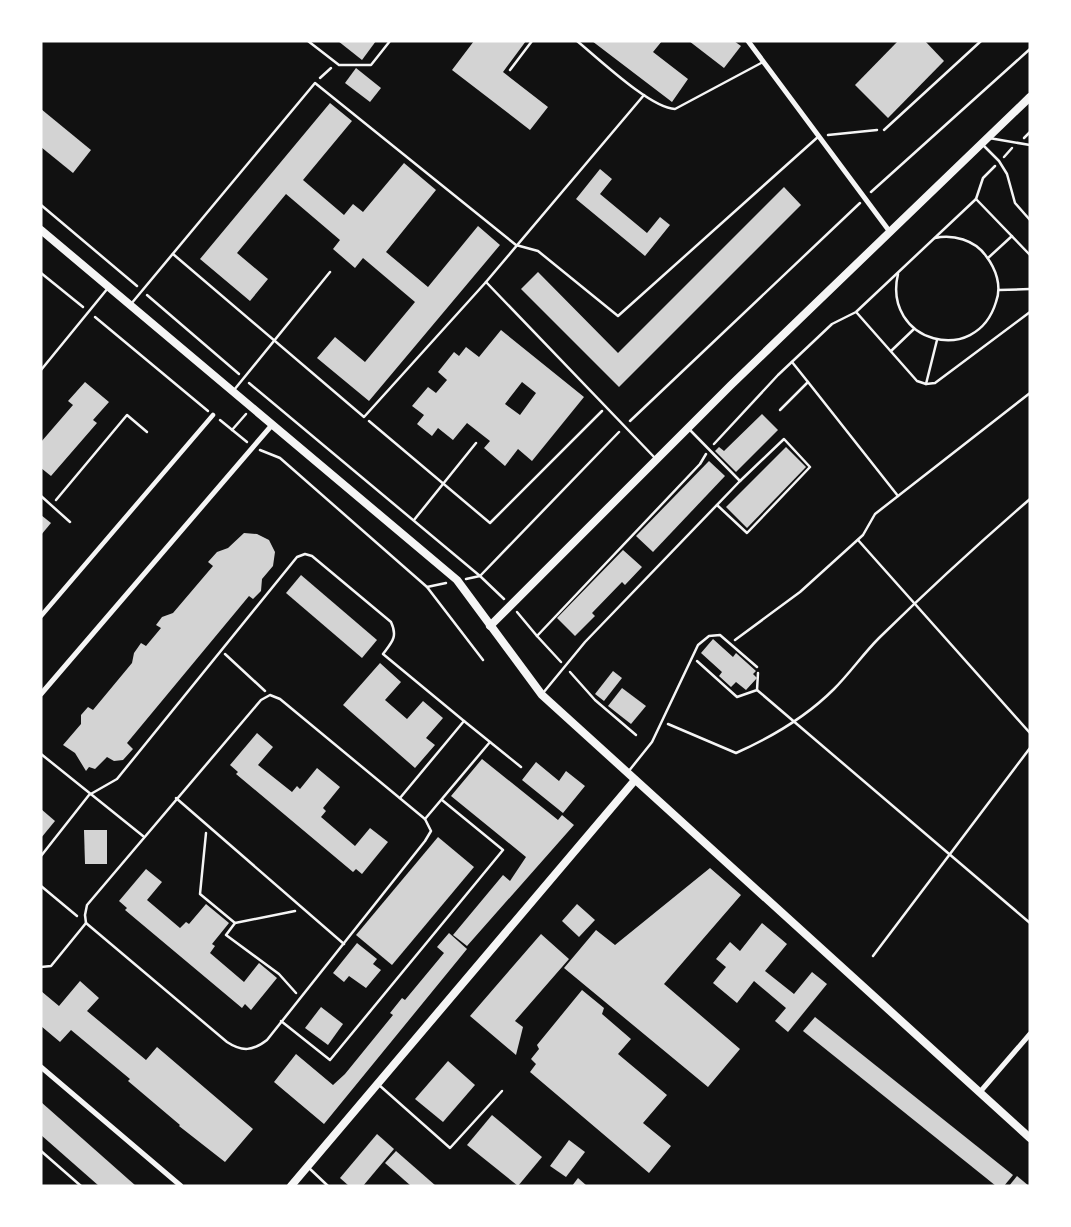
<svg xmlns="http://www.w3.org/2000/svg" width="1071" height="1227" viewBox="0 0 1071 1227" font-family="Mulish,sans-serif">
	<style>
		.building { fill: #d3d3d3; fill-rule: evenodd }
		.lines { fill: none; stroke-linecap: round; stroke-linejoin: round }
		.path { stroke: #f5f5f5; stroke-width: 2.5 }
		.service { stroke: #f5f5f5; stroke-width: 2.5 }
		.pedestrian { stroke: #f5f5f5; stroke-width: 4.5 }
		.minor { stroke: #f5f5f5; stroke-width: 5 }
		.secondary { stroke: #f5f5f5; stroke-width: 8 }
	</style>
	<rect width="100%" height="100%" fill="#111"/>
	<g class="building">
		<polygon points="338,41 376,41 362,60"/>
		<polygon points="474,41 526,41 503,72 548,107 530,130 452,70"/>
		<polygon points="592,41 662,41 653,52 688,79 672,102"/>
		<polygon points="689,41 734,41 741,46 724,68"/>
		<polygon points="898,41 925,41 944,61 888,118 855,85"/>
		<polygon points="356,68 381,88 370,102 345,83"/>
		<polygon points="330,103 352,121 303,180 344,215 353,204 363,212 404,163 436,190 386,252 428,287 478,226 500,245 369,401 317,358 335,337 365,362 415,302 363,258 355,268 333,249 340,240 286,194 237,253 268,279 250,301 200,259"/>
		<polygon points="41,109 91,150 73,173 41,147"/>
		<polygon points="600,169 612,179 600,194 647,233 660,217 670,225 645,256 576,199"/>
		<polygon points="784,187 801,205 619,387 521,289 538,272 618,353"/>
		<path d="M 501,330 L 584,397 L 532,461 L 518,449 L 505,466 L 484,448 L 490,441 L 467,423 L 453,440 L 438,428 L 432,436 L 417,424 L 424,415 L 412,406 L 428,387 L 436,393 L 447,380 L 438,372 L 454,352 L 459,356 L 466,347 L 479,357 ZM 522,382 L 536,393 L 520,415 L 505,404 Z"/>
		<polygon points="85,382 109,402 93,420 97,423 51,476 41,468 41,442 73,405 68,401"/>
		<polygon points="762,414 778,430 736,472 715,451 719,447 724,451"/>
		<polygon points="786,447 806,467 747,528 726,507"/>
		<polygon points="709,461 725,476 653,552 636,536"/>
		<polygon points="41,515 51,523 41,535"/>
		<polygon points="244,533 257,534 269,540 275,552 273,566 262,579 261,591 253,599 249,596 127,743 133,749 123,760 114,761 107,757 95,769 89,767 86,771 75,753 63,745 81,724 81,715 88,707 93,710 132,663 134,653 141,643 146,646 161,628 156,625 162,617 173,613 213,566 208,562 217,552 228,548"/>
		<polygon points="623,550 642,567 625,585 622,582 592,613 595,616 575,636 557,618"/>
		<polygon points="301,575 377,640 362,658 286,593"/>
		<polygon points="713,639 733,657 736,653 756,671 753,674 757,678 746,690 736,682 731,687 719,676 722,672 701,653"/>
		<polygon points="380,663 401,682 385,700 407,719 423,701 443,718 426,738 435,745 415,768 343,705"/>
		<polygon points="613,671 622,678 604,701 595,694"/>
		<polygon points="622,688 646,706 631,724 608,706"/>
		<polygon points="257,733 273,747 258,765 292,792 297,786 300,789 317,768 340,787 323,808 326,811 321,817 355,846 370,828 388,842 362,874 356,869 353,872 236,774 238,772 230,765"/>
		<polygon points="482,759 558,820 562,815 574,825 467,946 453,935 503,875 510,881 526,857 451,796"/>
		<polygon points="536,762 559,781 566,771 585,786 563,813 522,780"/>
		<polygon points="41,809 55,821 41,838"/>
		<polygon points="84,830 107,830 107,864 85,864"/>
		<polygon points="438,837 474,867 392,965 356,935"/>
		<polygon points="710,868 741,895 664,984 740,1049 708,1087 564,968 596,930 615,945"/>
		<polygon points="146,869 162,882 147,900 180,928 186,922 189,924 206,904 229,923 212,944 215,946 210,953 244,982 259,963 277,978 251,1010 245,1004 242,1008 125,910 127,908 119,901"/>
		<polygon points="577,904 595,920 579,937 562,921"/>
		<polygon points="762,923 787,944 765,971 794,994 812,972 827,984 788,1032 775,1021 786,1008 754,981 737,1003 713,983 726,967 716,959 730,942 740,951"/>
		<polygon points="449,933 467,949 324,1124 274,1082 296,1054 333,1085 345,1074 393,1015 390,1013 402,998 405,1000 444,953 437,947"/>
		<polygon points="541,934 569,959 515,1021 523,1027 516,1055 470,1016"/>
		<polygon points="357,943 377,959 373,964 381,970 366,988 349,976 344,982 333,973"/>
		<polygon points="80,981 99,998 87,1011 146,1060 157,1047 253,1129 225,1162 179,1126 180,1125 128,1081 130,1079 71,1030 60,1042 41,1026 41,991 59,1006"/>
		<polygon points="582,990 604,1008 602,1014 631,1039 618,1054 667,1095 643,1123 671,1146 649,1173 530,1072 536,1064 531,1059 539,1049 537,1045"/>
		<polygon points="321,1007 343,1024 328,1045 305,1028"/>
		<polygon points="815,1017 1013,1175 1004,1186 996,1186 803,1031"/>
		<polygon points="448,1061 475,1085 443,1122 415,1099"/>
		<polygon points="41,1102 136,1186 99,1186 41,1135"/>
		<polygon points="492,1115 542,1157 518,1186 467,1145"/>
		<polygon points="377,1134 394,1149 363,1186 349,1186 340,1178"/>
		<polygon points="569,1140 585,1152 566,1177 550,1166"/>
		<polygon points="396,1151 436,1186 411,1186 385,1163"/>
		<polygon points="1017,1176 1029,1186 1009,1186"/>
		<polygon points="578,1178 587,1186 572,1186"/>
	</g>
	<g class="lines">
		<g class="path">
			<polyline points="320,78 331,68"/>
			<polyline points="828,135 877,130"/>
			<polyline points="1024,138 1030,132"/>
			<polyline points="1004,157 1012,148"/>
			<polyline points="871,192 1030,49"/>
			<polyline points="976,199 1030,255"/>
			<polyline points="41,205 137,286"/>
			<polyline points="988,258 1012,236"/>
			<polyline points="41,273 83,307"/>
			<path d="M 898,274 C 882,342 976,368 996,302 C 1002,286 996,269 986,256 C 975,240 953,234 935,238"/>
			<polyline points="999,290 1030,289"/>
			<polyline points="147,295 239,374"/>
			<polyline points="857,313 917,381 926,384 935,383 1030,312"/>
			<polyline points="95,317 208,411"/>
			<polyline points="891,351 914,329"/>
			<polyline points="792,362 808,382"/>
			<polyline points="249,383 480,576 504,599"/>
			<polyline points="926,384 937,340"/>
			<polyline points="780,410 808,382 898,496"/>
			<polyline points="220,420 247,442"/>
			<polyline points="369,421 490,523 602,411"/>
			<polyline points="630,421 860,203"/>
			<polyline points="232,430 246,414"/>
			<polyline points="714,444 778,375 832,324 856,312 976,199 983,178 995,166"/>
			<polyline points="260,450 280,458 427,587 483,660"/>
			<polyline points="56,500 127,415 147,432"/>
			<polyline points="414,520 476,443"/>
			<polyline points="858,540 1030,733"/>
			<polyline points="466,579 480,576 619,432"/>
			<polyline points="427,587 446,583"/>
			<polyline points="517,612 537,636"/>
			<polyline points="735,640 800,592 863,535 875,514 1030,393"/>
			<polyline points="225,654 265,691"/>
			<polyline points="697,661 737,697 757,690 758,673"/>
			<polyline points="561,662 537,636 700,464 706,454"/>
			<polyline points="570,672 595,700 636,735"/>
			<polyline points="757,690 1030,923"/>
			<path d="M 668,724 L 736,753 C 772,737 806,717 834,689 C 850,673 863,654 879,638 C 928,590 978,544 1030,499"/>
			<polyline points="206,833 200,894 235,923"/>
			<polyline points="41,886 77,916"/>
			<polyline points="295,911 235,923 226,935 279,974 296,993"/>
			<polyline points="873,956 1030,748"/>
		</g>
		<g class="service">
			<polyline points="308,41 339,65 371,65 390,41"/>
			<path d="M 577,41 C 598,58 650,108 675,109 L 763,62"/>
			<polyline points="510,70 532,41"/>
			<polyline points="884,130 981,41"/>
			<polyline points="989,138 1030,145"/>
			<polyline points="983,145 999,161 1007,174 1015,203 1030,220"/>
			<polyline points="173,254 364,417 486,282 644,95"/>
			<polyline points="486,282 655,458"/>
			<polyline points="131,304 315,83 516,245 538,251 618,316 819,136"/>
			<polyline points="41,370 108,288"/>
			<polyline points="234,390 330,272"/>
			<polyline points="41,496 70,522"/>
			<polyline points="717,505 747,533 810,467 784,439 740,481"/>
			<polyline points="543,693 585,642 740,481 689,429"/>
			<path d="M 270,695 L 280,699 L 425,819 L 431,831 L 425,841 L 267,1040 C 253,1051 242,1052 227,1042 L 86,923 L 85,915 L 87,905 L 261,700 Z"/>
			<polyline points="41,754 143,836"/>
			<polyline points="628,772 652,742 698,645 709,636 720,635 757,667"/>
			<polyline points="176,798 344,944"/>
			<polyline points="400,798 464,721 490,742"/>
			<polyline points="425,819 490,742 521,767"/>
			<path d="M 41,856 L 89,795 L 117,779 L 297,557 L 305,554 L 312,556 L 391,622 C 398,637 392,642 383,654 L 464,721"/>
			<polyline points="41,967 51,966 86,923"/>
			<polyline points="281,1021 330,1060 503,850 442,800"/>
			<polyline points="379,1085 450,1148 502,1091"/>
			<polyline points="41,1151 81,1186"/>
			<polyline points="309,1168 328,1186"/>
		</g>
		<polyline class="pedestrian" points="41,616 213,415"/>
		<g class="minor">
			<polyline points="748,41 890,232"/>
			<polyline points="41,694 272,425"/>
			<polyline points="41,1067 181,1186"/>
			<polyline points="980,1092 1030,1034"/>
		</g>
		<g class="secondary">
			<polyline points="41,230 457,580 542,695 1030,1138"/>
			<polyline points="490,626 731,385 1030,97"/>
			<polyline points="291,1186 635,780"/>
		</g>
	</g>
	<rect width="1071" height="1227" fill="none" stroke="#ffffff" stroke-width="85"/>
</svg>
